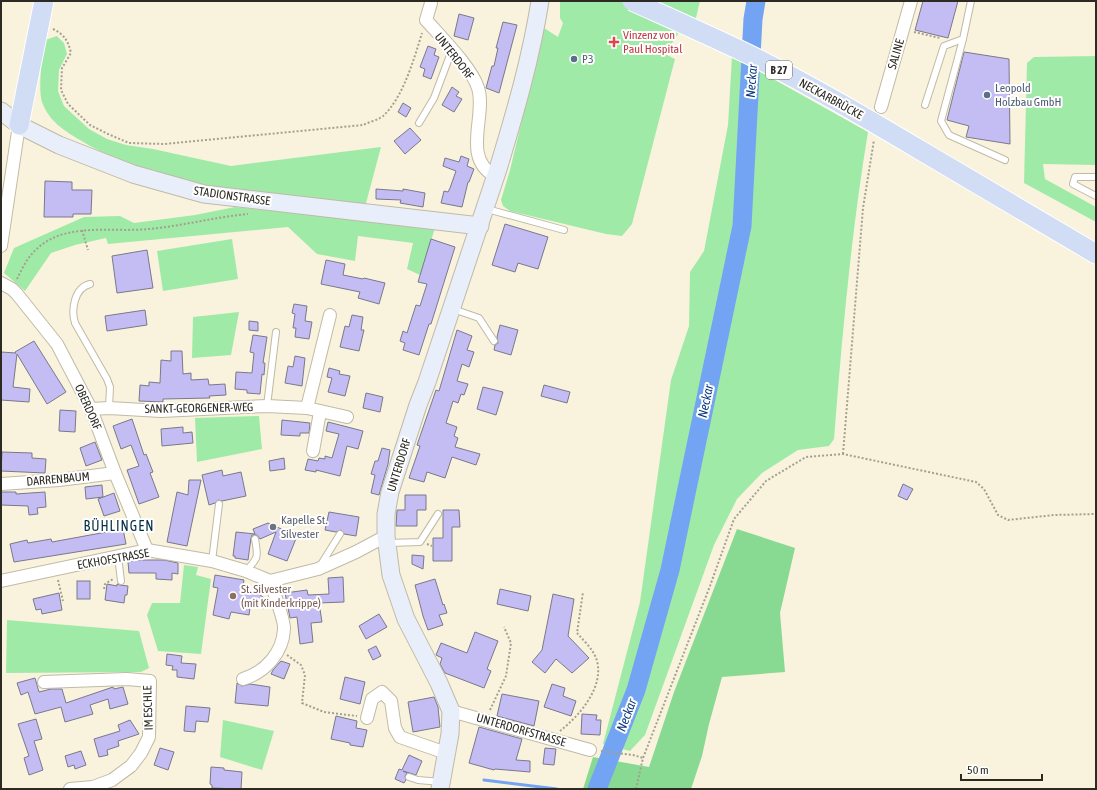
<svg xmlns="http://www.w3.org/2000/svg" width="1097" height="790" viewBox="0 0 1097 790" font-family="'Asap Condensed',sans-serif">
	<style>
		.green { fill: #a0eaa8 }
		.forest { fill: #88d992 }
		.lines { fill: none; stroke-linecap: round; stroke-linejoin: round }
		.stream { stroke: #73a4f3; stroke-width: 3 }
		.river { stroke: #73a4f3; stroke-width: 19 }
		.building { fill: #c4bdf4; stroke: #7a788b }
		.lane-casing { stroke: #c0baa6; stroke-width: 8 }
		.street-casing { stroke: #c0baa6; stroke-width: 14 }
		.secondary-casing { stroke: #c0baa6; stroke-width: 19 }
		.primary-casing { stroke: #fff; stroke-width: 21 }
		.path { stroke: #a4a090; stroke-width: 2; stroke-dasharray: 2 2; stroke-linecap: butt }
		.lane { stroke: #fff; stroke-width: 6 }
		.street { stroke: #fff; stroke-width: 12 }
		.secondary { stroke: #e8eefa; stroke-width: 17 }
		.primary { stroke: #d1ddf5; stroke-width: 19 }
		.primary-bridge-casing { stroke: #fff; stroke-width: 21; stroke-linecap: butt }
		.primary-bridge { stroke: #d1ddf5; stroke-width: 19 }
		.health-dot { fill: #e0444e; stroke: #fff; stroke-width: 1.5 }
		.service-dot { fill: #5c6f8a; stroke: #fff; stroke-width: 1.5 }
		.worship-dot { fill: #6b7280; stroke: #fff; stroke-width: 1.5 }
		.education-dot { fill: #8d6e63; stroke: #fff; stroke-width: 1.5 }
		.labels { text-anchor: middle; stroke-width: 4; stroke-linejoin: round; paint-order: stroke }
		.shield { fill: #fff; stroke: #6b6a64; stroke-width: 1 }
		.shield-label { font-size: 11px; font-weight: bold; fill: #2c2a22 }
		.health-label { font-size: 12px; fill: #be3a42; stroke: #fff; text-anchor: start }
		.street-label { font-size: 12px; fill: #2c2a22; stroke: #fff }
		.service-label { font-size: 12px; fill: #4e5e75; stroke: #fff; text-anchor: start }
		.worship-label { font-size: 12px; fill: #5b616d; stroke: #fff; text-anchor: start }
		.education-label { font-size: 12px; fill: #785e54; stroke: #fff; text-anchor: start }
		.water-label { font-size: 13px; font-style: italic; fill: #0b397e; stroke: #fff }
		.quarter-label { font-size: 14px; letter-spacing: 1px; fill: #042e45; stroke: #fff }
	</style>
	<rect width="100%" height="100%" fill="#f9f3dd"/>
	<g class="green">
		<polygon points="560,1 700,1 696,18 680,31 665,54 675,59 632,224 622,236 606,234 510,211 503,206 501,200 510,170 544,28 558,37 563,23 560,18"/>
		<path d="M 57,36 L 64,43 L 67,54 L 59,70 L 58,91 L 64,106 L 89,129 L 107,139 L 126,145 L 153,149 L 231,166 L 381,147 L 365,207 C 332,202 300,198 268,194 C 202,186 137,175 80,140 C 63,130 49,121 42,102 C 38,89 42,60 43,45 L 45,40 Z"/>
		<path d="M 732,56 L 868,132 C 851,234 842,337 834,439 L 829,446 L 798,450 L 762,473 L 737,499 L 714,545 L 645,735 L 630,751 L 603,744 L 640,602 L 671,380 L 689,326 L 690,272 L 704,251 L 728,125 Z"/>
		<polygon points="1096,56 1096,165 1043,164 1045,179 1096,207 1096,222 1024,183 1027,63 1034,57"/>
		<polygon points="235,207 435,228 420,275 407,269 413,243 358,236 355,261 317,254 288,227 108,244 106,238 75,245 51,253 25,291 4,273 14,248 84,217 120,216 134,223 195,215"/>
		<polygon points="232,239 238,279 163,291 157,251"/>
		<polygon points="239,312 231,355 192,358 193,317"/>
		<polygon points="259,416 262,449 197,462 195,418"/>
		<polygon points="184,565 198,567 196,575 211,579 201,654 158,651 147,615 152,603 180,603"/>
		<polygon points="7,620 139,631 149,668 141,672 6,673"/>
		<polygon points="223,720 274,731 262,770 220,757"/>
	</g>
	<polygon class="forest" points="737,529 795,548 780,613 785,672 722,677 709,724 702,756 691,789 583,789 593,757 649,767 674,692"/>
	<g class="lines">
		<polyline class="stream" points="484,780 557,789"/>
		<polyline class="river" points="597,789 636,690 670,570 742,226 753,19 756,1"/>
	</g>
	<g class="building">
		<polygon points="923,1 958,1 948,38 915,30"/>
		<polygon points="459,14 474,18 468,40 454,36"/>
		<polygon points="503,22 517,25 499,93 486,88 492,66 494,66 498,48 496,48"/>
		<polygon points="428,46 436,49 434,55 439,57 431,79 423,76 425,69 420,67"/>
		<polygon points="964,52 1009,59 1010,144 966,137 969,126 947,120"/>
		<polygon points="452,87 459,92 456,96 462,99 454,112 442,105"/>
		<polygon points="403,103 411,108 406,117 398,112"/>
		<polygon points="410,128 421,140 405,154 394,141"/>
		<polygon points="461,156 469,159 467,166 474,169 469,182 468,182 462,207 441,203 444,191 448,192 450,188 456,171 443,166 445,158 459,162"/>
		<polygon points="45,181 72,182 72,190 92,190 91,214 73,214 73,217 44,217"/>
		<polygon points="376,189 403,191 403,189 425,193 423,207 400,203 401,200 376,199"/>
		<polygon points="505,224 548,237 538,269 518,263 515,272 492,265"/>
		<polygon points="431,239 455,247 431,324 429,324 419,355 403,350 405,343 400,341 403,331 407,333 416,305 420,306 427,284 418,282"/>
		<polygon points="147,250 153,288 117,293 112,256"/>
		<polygon points="326,260 345,264 343,275 363,279 364,278 385,283 379,304 358,298 360,292 321,284"/>
		<polygon points="294,304 307,306 305,321 312,322 309,339 295,337 296,328 293,328 295,314 292,313"/>
		<polygon points="145,310 147,325 107,331 105,316"/>
		<polygon points="352,315 363,317 361,330 364,330 359,351 340,347 345,326 349,327"/>
		<polygon points="249,321 258,322 258,331 249,330"/>
		<polygon points="500,325 518,330 511,355 494,350 495,345 498,343 497,337"/>
		<polygon points="457,330 472,336 467,350 474,352 469,367 462,364 457,381 468,384 464,395 461,394 458,403 453,401 446,423 457,427 454,436 458,438 455,447 480,454 476,465 452,457 445,478 427,472 424,482 409,478 420,446 417,445 436,390 439,391"/>
		<polygon points="253,335 267,337 263,363 265,363 264,375 262,374 260,394 247,393 247,390 235,389 236,372 252,373 254,353 250,352"/>
		<polygon points="34,341 66,392 47,404 17,354 13,387 30,389 29,402 1,400 1,352 16,353 15,352"/>
		<polygon points="171,351 182,351 183,374 191,373 191,380 208,379 209,385 225,384 226,395 209,396 210,398 163,399 163,402 139,401 140,385 149,386 149,382 160,383 161,360 171,361"/>
		<polygon points="295,356 305,358 302,386 285,383 288,366 293,367"/>
		<polygon points="329,368 340,371 339,374 350,376 345,396 328,392 332,378 327,377"/>
		<polygon points="544,385 570,392 567,403 541,396"/>
		<polygon points="483,387 503,392 496,415 477,409"/>
		<polygon points="366,393 383,397 380,412 363,408"/>
		<polygon points="60,410 76,411 75,432 59,431"/>
		<polygon points="132,419 144,455 146,454 153,472 150,473 159,497 139,504 127,470 139,466 131,445 121,449 113,426"/>
		<polygon points="282,420 310,423 309,433 300,433 300,436 281,435"/>
		<polygon points="328,422 363,431 358,449 347,446 340,476 316,470 316,472 305,470 308,459 318,461 319,458 325,459 325,456 332,458 339,434 326,431"/>
		<polygon points="183,427 183,433 192,432 193,443 162,446 161,429"/>
		<polygon points="95,442 102,460 86,466 80,448"/>
		<polygon points="382,448 390,450 388,464 379,495 371,493 375,475 371,474 375,461 378,461"/>
		<polygon points="2,452 32,453 32,458 46,459 45,473 1,471"/>
		<polygon points="284,458 285,469 270,471 269,461"/>
		<polygon points="222,470 223,476 241,472 246,496 222,501 218,500 215,503 209,505 202,475"/>
		<polygon points="189,480 201,480 187,546 167,542 177,492 188,495"/>
		<polygon points="903,484 913,489 907,500 898,496"/>
		<polygon points="102,485 103,497 86,499 85,487"/>
		<polygon points="1,492 16,492 16,494 45,492 46,507 37,508 38,514 29,515 28,506 1,505"/>
		<polygon points="114,493 120,511 104,516 98,499"/>
		<polygon points="405,495 426,495 426,510 417,510 417,526 396,526 397,510 405,510"/>
		<polygon points="443,510 459,510 460,527 452,527 452,561 433,561 433,538 443,538"/>
		<polygon points="329,512 359,517 356,536 344,534 341,530 336,532 325,530"/>
		<polygon points="268,523 297,536 287,561 268,554 276,532 260,539 257,535 252,535 251,538 248,560 235,558 235,556 233,556 236,532 255,534 253,529"/>
		<polygon points="123,529 126,544 14,562 10,544 27,540 28,543 51,539 52,542"/>
		<polygon points="412,555 424,556 423,569 412,564"/>
		<polygon points="136,560 164,560 178,563 178,574 172,573 172,580 156,579 156,573 129,573 128,562"/>
		<polygon points="215,575 244,580 242,591 259,594 269,602 263,609 251,601 249,615 231,612 229,619 213,615 218,588 213,587"/>
		<polygon points="343,577 344,602 319,603 322,622 311,623 313,642 300,644 297,617 290,618 285,593 307,590 308,595 329,594 328,578"/>
		<polygon points="435,579 443,605 444,604 447,613 439,615 443,625 428,630 423,616 415,585"/>
		<rect x="77" y="581" width="13" height="18"/>
		<polygon points="107,584 117,586 117,584 120,585 128,586 127,595 125,595 124,603 105,600"/>
		<polygon points="500,589 531,596 528,611 497,604"/>
		<polygon points="59,593 62,610 42,614 41,609 36,610 33,599"/>
		<polygon points="553,594 574,599 568,636 589,658 572,673 556,659 545,673 532,662 542,650"/>
		<polygon points="379,614 387,627 366,639 359,626"/>
		<polygon points="475,632 498,641 487,669 491,671 484,688 445,673 440,664 442,658 436,655 441,643 467,653"/>
		<polygon points="376,646 381,656 373,660 368,650"/>
		<polygon points="167,654 182,656 181,663 196,664 194,679 177,677 177,670 172,670 173,666 166,665"/>
		<polygon points="281,661 290,664 284,679 271,674 273,670"/>
		<polygon points="345,677 365,682 360,704 340,699"/>
		<polygon points="35,678 39,692 51,689 62,689 66,703 113,687 114,689 123,687 128,704 110,709 108,699 90,705 93,714 65,722 61,707 35,714 28,692 21,695 17,683"/>
		<polygon points="237,683 242,686 250,684 270,687 268,706 235,703"/>
		<polygon points="552,684 565,688 563,696 576,701 571,716 544,707"/>
		<polygon points="502,694 539,701 534,726 497,716"/>
		<polygon points="434,697 438,707 440,727 413,732 408,702"/>
		<polygon points="186,706 210,708 208,722 196,721 195,732 184,731"/>
		<polygon points="582,714 597,715 596,720 601,720 600,735 581,734"/>
		<polygon points="336,716 357,721 356,728 367,730 363,747 350,745 350,743 331,739"/>
		<polygon points="36,719 42,739 34,741 43,770 29,775 24,758 29,756 18,724"/>
		<polygon points="130,720 139,734 118,741 119,746 107,750 108,755 99,757 94,739 120,731 118,725"/>
		<polygon points="479,727 522,739 516,760 530,761 530,772 495,769 494,770 469,763"/>
		<polygon points="160,748 174,752 168,770 154,765"/>
		<polygon points="545,748 556,749 554,765 543,764"/>
		<polygon points="81,751 86,765 75,769 74,765 68,767 65,756"/>
		<polygon points="409,755 422,761 416,775 403,771 407,773 405,776 406,780 404,783 395,779 399,769 402,770"/>
		<polygon points="211,767 224,768 224,770 242,772 241,789 212,788 212,785 210,784"/>
	</g>
	<g class="lines">
		<g class="lane-casing">
			<g id="lane">
				<polyline points="963,39 941,121 949,135 1005,160"/>
				<polyline points="925,105 944,46 963,39 971,1"/>
				<polyline points="419,123 434,98 452,50"/>
				<polyline points="1096,177 1075,177 1073,184 1096,196"/>
				<polyline points="487,209 564,230"/>
				<path d="M 90,284 C 74,288 71,310 75,323 L 107,379 L 110,387 L 109,408"/>
				<polyline points="453,309 479,318 494,341"/>
				<polyline points="267,406 276,332"/>
				<polyline points="388,543 420,542 438,514"/>
				<polyline points="118,556 121,581"/>
				<polyline points="212,561 219,504"/>
				<polyline points="320,566 340,534"/>
				<path d="M 246,571 C 259,557 258,557 255,539"/>
				<polyline points="409,777 418,780 441,782"/>
			</g>
		</g>
		<g class="street-casing">
			<g id="street">
				<path d="M 431,3 L 426,20 C 441,37 472,68 478,88 C 487,115 461,158 495,176"/>
				<polyline points="881,107 911,1"/>
				<polyline points="1,246 19,125"/>
				<polyline points="1,283 12,289 17,294 57,344 91,409 115,473 147,550"/>
				<polyline points="307,408 330,315"/>
				<polyline points="91,409 109,408 161,411 267,406 307,408 347,417"/>
				<polyline points="313,451 320,412"/>
				<polyline points="1,484 59,480 115,473"/>
				<polyline points="1,581 147,550 212,561 246,571 270,581 318,569 356,552 386,536"/>
				<path d="M 243,679 C 266,672 283,652 284,629 C 285,621 273,590 270,581"/>
				<polyline points="44,682 127,679 150,681 149,737 141,753 131,766 112,780 93,787 70,789"/>
				<polyline points="451,711 590,750"/>
				<polyline points="367,718 372,699 382,692 391,701 395,728 400,737 446,753"/>
			</g>
		</g>
		<g class="secondary-casing">
			<g id="secondary">
				<polyline points="1,111 19,125 59,145 133,174 204,194 480,226"/>
				<path d="M 440,789 L 450,734 L 451,711 L 439,683 L 406,619 L 391,575 L 386,536 L 386,514 L 390,492 L 418,405 L 427,382 C 451,311 475,240 498,169 C 515,113 531,58 540,1"/>
			</g>
		</g>
		<g class="primary-casing">
			<g id="primary">
				<polyline points="19,125 44,1"/>
				<polyline points="920,150 1096,254"/>
			</g>
		</g>
		<g class="path">
			<path d="M 53,29 C 65,35 68,41 71,53 L 62,68 L 61,90 L 68,104 L 90,125 L 108,134 L 129,143 L 164,144 L 363,125 C 369,122 378,120 383,116 C 403,98 414,59 422,33"/>
			<polyline points="914,32 940,38"/>
			<polyline points="82,230 88,250"/>
			<path d="M 17,279 C 21,271 25,262 31,255 C 60,220 108,233 149,229 C 182,226 215,217 248,214"/>
			<polyline points="843,454 863,208 874,140"/>
			<polyline points="427,544 432,546"/>
			<polyline points="58,580 63,601"/>
			<polyline points="104,589 105,584 113,579"/>
			<polyline points="287,655 301,665 305,675 302,703 324,712 357,716"/>
			<polyline points="490,710 506,676 511,643 504,627"/>
			<path d="M 560,731 C 579,716 604,688 597,661 C 594,650 584,641 577,633 L 583,592"/>
			<polyline points="601,751 633,755 643,758"/>
			<polyline points="636,789 643,758 710,586 734,519 766,481 806,457 843,454 976,482 984,489 998,515 1008,520 1054,515 1096,514"/>
		</g>
		<use href="#lane" class="lane"/>
		<use href="#street" class="street"/>
		<use href="#secondary" class="secondary"/>
		<use href="#primary" class="primary"/>
		<g class="primary-bridge-casing">
			<path id="primary-bridge" d="M 632,1 C 674,20 715,38 756,58 C 812,86 866,118 920,150"/>
		</g>
		<use href="#primary-bridge" class="primary-bridge"/>
	</g>
	<path class="health-dot" d="M612 36h4v4h4v4h-4v4h-4v-4h-4v-4h4z"/>
	<g class="service-dot">
		<circle cx="574" cy="59" r="4"/>
		<circle cx="987" cy="95" r="4"/>
	</g>
	<circle class="worship-dot" cx="273" cy="527" r="4"/>
	<circle class="education-dot" cx="233" cy="596" r="4"/>
	<g class="labels">
		<rect class="shield" x="766" y="61" width="26" height="18" rx="3"/>
		<g class="shield-label">
			<text x="779" y="74">B 27</text>
		</g>
		<g class="health-label">
			<text x="623" y="39">Vinzenz von<tspan x="623" dy="14">Paul Hospital</tspan></text>
		</g>
		<g class="street-label">
			<text transform="translate(896 54) rotate(-74)" y="4">SALINE</text>
			<text transform="translate(454 56) rotate(52)" y="4">UNTERDORF</text>
			<text transform="translate(831 99) rotate(29)" y="4">NECKARBRÜCKE</text>
			<text transform="translate(232 196) rotate(8)" y="4">STADIONSTRASSE</text>
			<text transform="translate(88 407) rotate(66)" y="4">OBERDORF</text>
			<text transform="translate(199 408) rotate(-1)" y="4">SANKT-GEORGENER-WEG</text>
			<text transform="translate(399 465) rotate(-73)" y="4">UNTERDORF</text>
			<text transform="translate(58 479) rotate(-5)" y="4">DARRENBAUM</text>
			<text transform="translate(113 559) rotate(-10)" y="4">ECKHOFSTRASSE</text>
			<text transform="translate(148 708) rotate(-92)" y="4">IM ESCHLE</text>
			<text transform="translate(521 730) rotate(16)" y="4">UNTERDORFSTRASSE</text>
		</g>
		<g class="service-label">
			<text x="582" y="63">P3</text>
			<text x="995" y="92">Leopold<tspan x="995" dy="14">Holzbau GmbH</tspan></text>
		</g>
		<g class="worship-label">
			<text x="281" y="524">Kapelle St.<tspan x="281" dy="14">Silvester</tspan></text>
		</g>
		<g class="education-label">
			<text x="241" y="593">St. Silvester<tspan x="241" dy="14">(mit Kinderkrippe)</tspan></text>
		</g>
		<g class="water-label">
			<text transform="translate(751 81) rotate(-86)" y="5">Neckar</text>
			<text transform="translate(705 401) rotate(-78)" y="5">Neckar</text>
			<text transform="translate(626 715) rotate(-69)" y="5">Neckar</text>
		</g>
		<g class="quarter-label">
			<text x="119" y="531">BÜHLINGEN</text>
		</g>
	</g>
	<rect width="1097" height="790" fill="none" stroke="#2c2a22" stroke-width="4"/>
	<path d="M961 774v6h81v-6" fill="none" stroke="#2c2a22" stroke-width="2"/>
	<text x="967" y="774" font-size="12" fill="#2c2a22" stroke="#ffffff" stroke-width="3" paint-order="stroke">50 m</text>
</svg>
